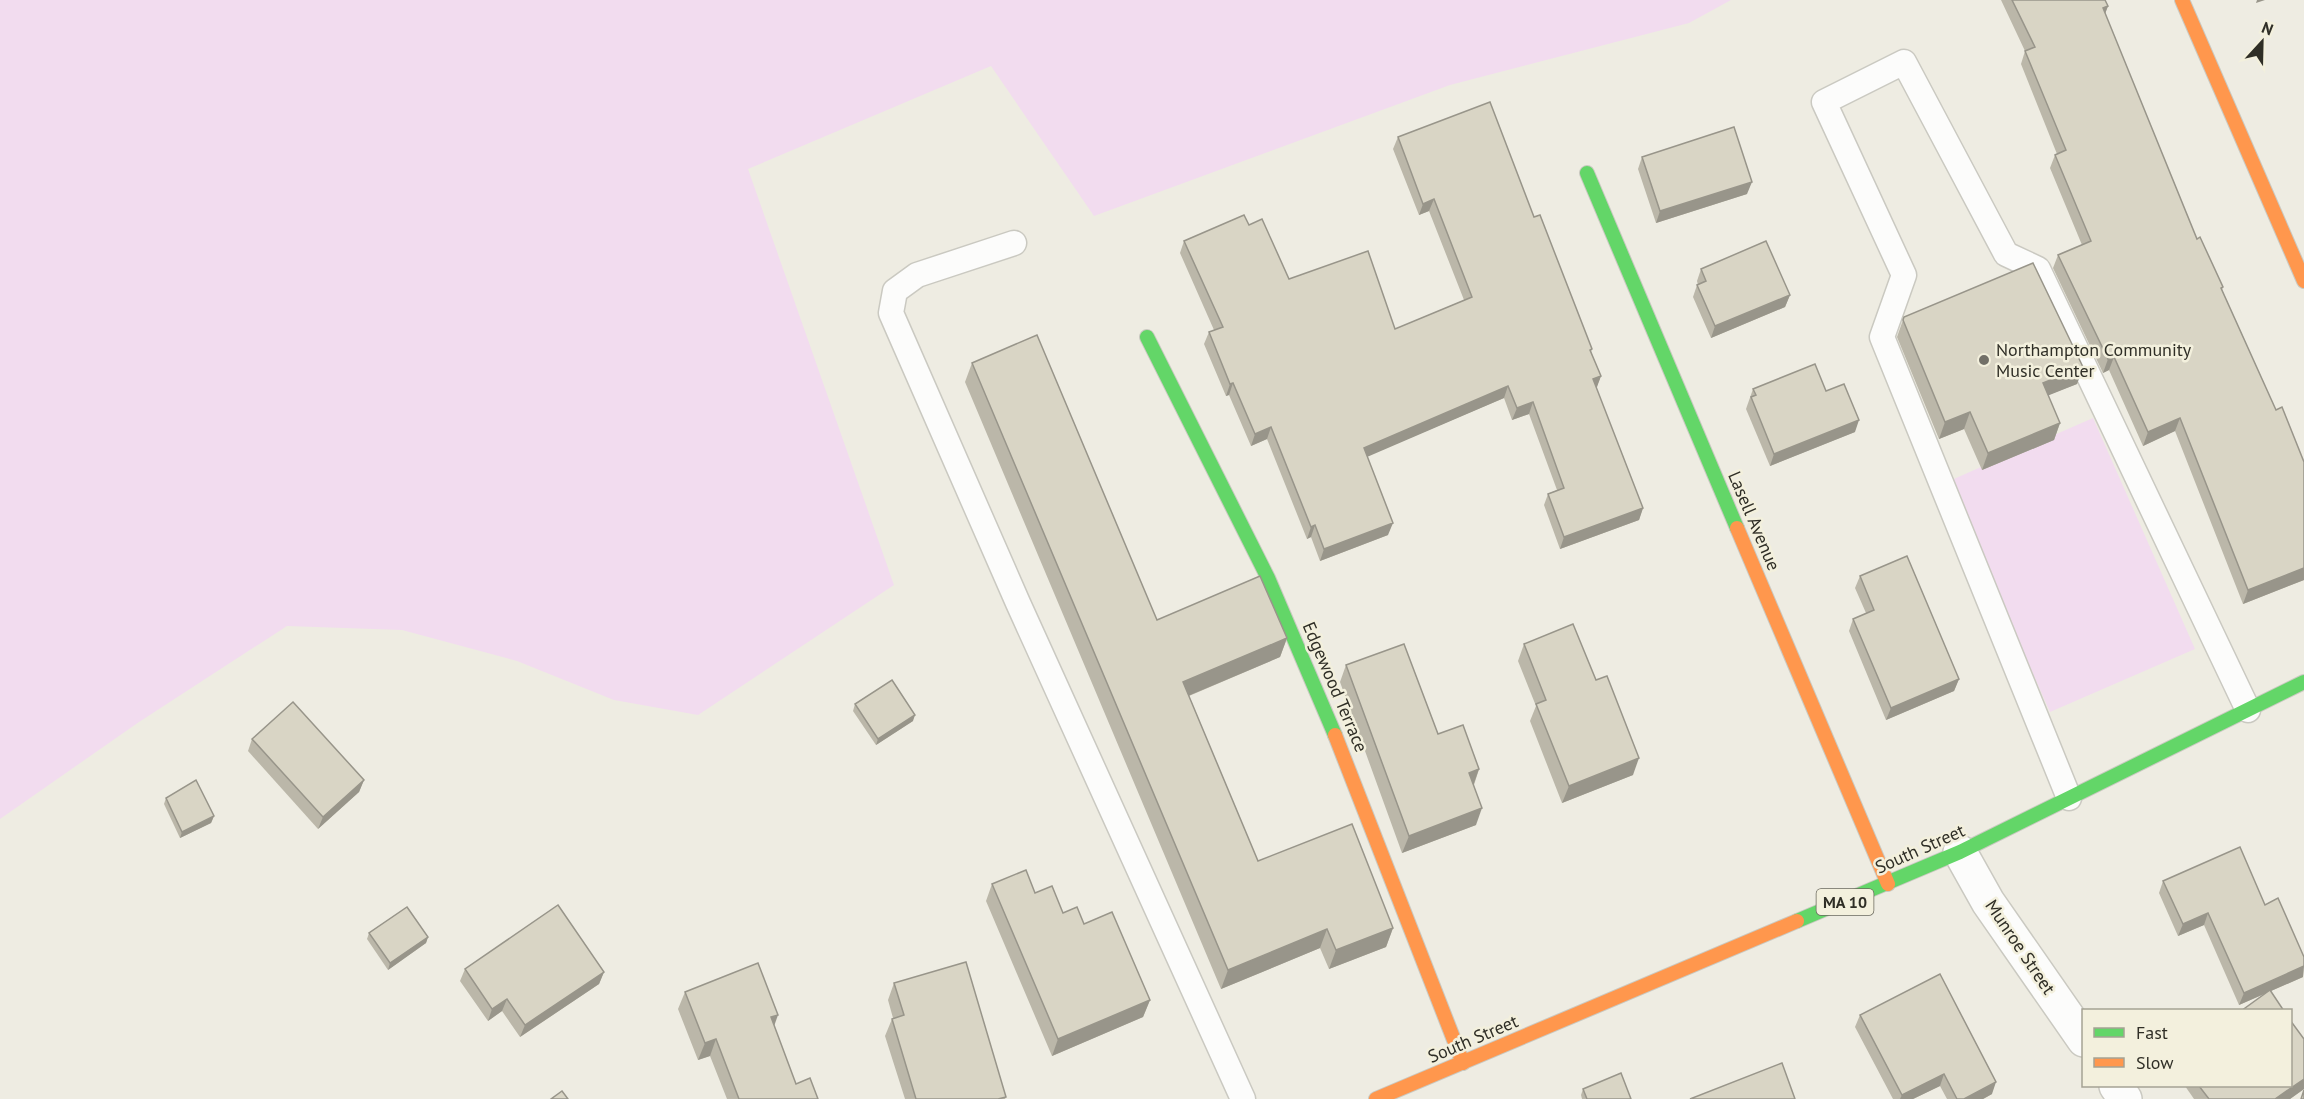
<svg xmlns="http://www.w3.org/2000/svg" width="2304" height="1099" viewBox="0 0 2304 1099" font-family="'PT Sans',sans-serif">
	<style>
		.green { fill: #f2dcef }
		.lines { fill: none; stroke-linecap: round; stroke-linejoin: round }
		.lane-casing { stroke: #cac9c1; stroke-width: 27 }
		.street-casing { stroke: #cac9c1; stroke-width: 36 }
		.fast-casing { stroke: #cac9c1; stroke-width: 16 }
		.slow-casing { stroke: #cac9c1; stroke-width: 16 }
		.lane { stroke: #fcfcfb; stroke-width: 24 }
		.street { stroke: #fcfcfb; stroke-width: 33 }
		.fast { stroke: #63d668; stroke-width: 14 }
		.slow { stroke: #ff974d; stroke-width: 14 }
		.wall { fill: #bbb7a9 }
		.shaded-wall { fill: #98958a }
		.building { fill: #d9d5c5; stroke: #98958a; stroke-width: 1.5 }
		.poi-dot { fill: #727068; stroke: #f3f0dd; stroke-width: 2 }
		.labels { text-anchor: middle; stroke-width: 5; stroke-linejoin: round; paint-order: stroke }
		.shield { fill: #f3f0dd; stroke: #6a685d; stroke-width: 1.5 }
		.shield-label { font-size: 16px; font-weight: bold; fill: #2f2e26 }
		.poi-label { font-size: 18px; fill: #2f2e26; stroke: #f3f0dd; text-anchor: start }
		.street-label { font-size: 18px; fill: #2f2e26; stroke: #f3f0dd }
	</style>
	<rect width="100%" height="100%" fill="#eeece2"/>
	<g class="green">
		<polygon points="0,0 1731,0 1689,23 1450,85 1094,216 991,66 748,169 894,585 698,715 614,700 517,661 402,630 287,626 139,722 0,819"/>
		<polygon points="2093,418 2195,649 2050,712 1947,482"/>
	</g>
	<g class="lines">
		<g class="lane-casing">
			<g id="lane">
				<polyline points="1014,243 917,275 895,291 891,313 1018,603 1243,1099"/>
				<polyline points="2069,798 1882,337 1904,275 1824,102 1904,62 2006,254 2038,269 2248,710"/>
			</g>
		</g>
		<g class="street-casing">
			<g id="street">
				<polyline points="1960,852 1988,902 2084,1040"/>
				<polyline points="2116,1086 2125,1099"/>
			</g>
		</g>
		<g class="fast-casing">
			<g id="fast">
				<polyline points="1587,173 1737,528"/>
				<polyline points="1147,337 1268,578 1335,735"/>
				<polyline points="1797,921 1960,852 2304,682"/>
			</g>
		</g>
		<g class="slow-casing">
			<g id="slow">
				<polyline points="2182,0 2304,281"/>
				<polyline points="1737,528 1888,884"/>
				<polyline points="1335,735 1463,1063"/>
				<polyline points="1376,1099 1797,921"/>
			</g>
		</g>
		<use href="#lane" class="lane"/>
		<use href="#street" class="street"/>
		<use href="#fast" class="fast"/>
		<use href="#slow" class="slow"/>
	</g>
	<g class="wall">
		<polygon points="2001,0 2105,0 2108,6 2105,14 2197,239 2223,287 2222,290 2276,410 2304,462 2304,580 2243,604 2175,431 2143,446 2109,370 2103,373 2053,268 2058,255 2082,245 2050,168 2055,155 2057,154 2021,64 2025,51"/>
		<polygon points="1398,137 1534,217 1592,349 1591,352 1601,376 1596,388 1643,508 1639,520 1560,549 1544,505 1548,494 1557,490 1529,414 1512,420 1504,398 1367,456 1388,535 1320,561 1311,537 1307,539 1267,439 1251,446 1229,395 1226,396 1204,344 1209,332 1214,330 1180,253 1184,241 1249,225 1289,279 1395,329 1464,300 1429,211 1419,215 1393,149"/>
		<polygon points="1642,157 1747,194 1656,223 1638,169"/>
		<polygon points="1701,269 1790,295 1785,307 1711,338 1693,297 1697,285 1698,285 1697,281"/>
		<polygon points="1904,317 2083,367 2077,384 2048,395 2060,423 2054,440 1982,470 1964,429 1939,439 1897,337"/>
		<polygon points="972,363 1157,620 1287,638 1280,657 1189,696 1258,861 1393,928 1386,947 1329,969 1320,948 1221,989 965,382"/>
		<polygon points="1753,389 1826,391 1855,432 1770,466 1746,409"/>
		<polygon points="1860,576 1959,679 1954,691 1886,720 1849,631 1853,619 1866,613 1855,588"/>
		<polygon points="1524,644 1633,775 1562,803 1530,721 1536,706 1518,661"/>
		<polygon points="1346,665 1438,734 1479,769 1474,785 1476,825 1402,853 1340,682"/>
		<polygon points="855,704 913,721 876,745 853,711"/>
		<polygon points="252,739 364,780 359,792 318,829 248,751"/>
		<polygon points="166,798 214,816 211,823 180,838 164,804"/>
		<polygon points="2163,881 2265,905 2304,957 2303,977 2239,1005 2204,925 2178,936 2159,893"/>
		<polygon points="992,884 1035,893 1063,913 1084,924 1150,1000 1143,1017 1052,1056 986,901"/>
		<polygon points="369,933 428,937 426,943 388,970 367,939"/>
		<polygon points="465,969 604,972 599,984 520,1037 502,1011 488,1021 460,981"/>
		<polygon points="894,983 1006,1097 1005,1099 905,1099 885,1036 892,1019 893,1018 888,1000"/>
		<polygon points="685,992 774,1026 796,1084 818,1099 727,1099 710,1056 698,1060 678,1009"/>
		<polygon points="1860,1015 1992,1094 1983,1099 1947,1099 1940,1086 1913,1099 1893,1099 1855,1027"/>
		<polygon points="2185,1086 2290,1086 2304,1089 2290,1099 2194,1099"/>
		<polygon points="1583,1089 1631,1099 1582,1099 1581,1095"/>
	</g>
	<g class="shaded-wall">
		<polygon points="2257,0 2265,0 2256,3"/>
		<polygon points="2108,6 2103,19 2103,8"/>
		<polygon points="1752,182 1747,194 1656,223 1660,211"/>
		<polygon points="1434,199 1429,211 1419,215 1423,204"/>
		<polygon points="1790,295 1785,307 1711,338 1715,326"/>
		<polygon points="2114,357 2109,370 2103,373 2108,359"/>
		<polygon points="2083,367 2077,384 2037,400 2043,383"/>
		<polygon points="1601,376 1597,387 1588,391 1593,379"/>
		<polygon points="1233,383 1229,395 1226,396 1230,384"/>
		<polygon points="1508,386 1504,398 1360,460 1364,448"/>
		<polygon points="1533,402 1529,414 1512,420 1517,408"/>
		<polygon points="1970,412 1964,429 1939,439 1945,422"/>
		<polygon points="2180,418 2175,431 2143,446 2148,432"/>
		<polygon points="1859,420 1855,432 1770,466 1774,454"/>
		<polygon points="2060,423 2054,440 1982,470 1988,453"/>
		<polygon points="1271,427 1267,439 1251,446 1255,434"/>
		<polygon points="1643,508 1639,520 1560,549 1564,537"/>
		<polygon points="1393,523 1388,535 1320,561 1324,549"/>
		<polygon points="1315,525 1311,537 1307,539 1311,527"/>
		<polygon points="2304,568 2304,580 2243,604 2248,590"/>
		<polygon points="1287,638 1280,657 1176,701 1183,682"/>
		<polygon points="1959,679 1954,691 1886,720 1891,708"/>
		<polygon points="915,715 913,721 876,745 878,739"/>
		<polygon points="1639,758 1633,775 1562,803 1569,786"/>
		<polygon points="1479,769 1473,786 1469,773"/>
		<polygon points="364,780 359,792 318,829 323,817"/>
		<polygon points="1482,808 1476,825 1402,853 1409,836"/>
		<polygon points="214,816 211,823 180,838 182,832"/>
		<polygon points="2208,913 2204,925 2178,936 2183,924"/>
		<polygon points="1393,928 1386,947 1329,969 1336,950"/>
		<polygon points="1327,929 1320,948 1221,989 1228,970"/>
		<polygon points="428,937 426,943 388,970 390,963"/>
		<polygon points="2304,966 2303,977 2239,1005 2244,993"/>
		<polygon points="604,972 599,984 520,1037 525,1025"/>
		<polygon points="507,999 502,1011 488,1021 492,1009"/>
		<polygon points="1150,1000 1143,1017 1052,1056 1058,1039"/>
		<polygon points="778,1015 772,1032 771,1017"/>
		<polygon points="716,1039 710,1056 698,1060 705,1043"/>
		<polygon points="1944,1074 1940,1086 1913,1099 1900,1099 1902,1095"/>
		<polygon points="2304,1079 2304,1089 2290,1099 2275,1099"/>
		<polygon points="1996,1082 1992,1094 1983,1099 1964,1099"/>
	</g>
	<g class="building">
		<polygon points="2012,0 2105,0 2108,6 2103,8 2197,239 2200,237 2223,287 2221,288 2276,410 2282,407 2304,462 2304,568 2248,590 2180,418 2148,432 2114,357 2108,359 2058,255 2091,241 2055,155 2066,150 2025,51 2035,47"/>
		<polygon points="1490,102 1534,217 1540,215 1592,349 1590,350 1601,376 1593,379 1643,508 1564,537 1548,494 1564,488 1533,402 1517,408 1508,386 1364,448 1393,523 1324,549 1315,525 1311,527 1271,427 1255,434 1233,383 1230,384 1209,332 1223,327 1184,241 1244,215 1249,225 1262,219 1289,279 1368,251 1395,329 1472,297 1434,199 1423,204 1398,137"/>
		<polygon points="1734,127 1752,182 1660,211 1642,157"/>
		<polygon points="1766,241 1790,295 1715,326 1697,285 1706,281 1701,269"/>
		<polygon points="2033,263 2083,367 2043,383 2060,423 1988,453 1970,412 1945,422 1903,320 1904,317"/>
		<polygon points="1037,335 1157,620 1260,576 1287,638 1183,682 1258,861 1352,824 1393,928 1336,950 1327,929 1228,970 972,363"/>
		<polygon points="1815,364 1826,391 1844,384 1859,420 1774,454 1751,397 1756,395 1753,389"/>
		<polygon points="1907,556 1959,679 1891,708 1853,619 1874,610 1860,576"/>
		<polygon points="1573,624 1596,680 1607,676 1639,758 1569,786 1536,704 1546,700 1524,644"/>
		<polygon points="1404,644 1438,734 1463,725 1479,769 1469,773 1482,808 1409,836 1346,665"/>
		<polygon points="892,680 915,715 878,739 855,704"/>
		<polygon points="293,702 364,780 323,817 252,739"/>
		<polygon points="196,780 214,816 182,832 166,798"/>
		<polygon points="2240,847 2265,905 2278,898 2304,957 2304,966 2244,993 2208,913 2183,924 2163,881"/>
		<polygon points="1026,870 1035,893 1052,886 1063,913 1077,907 1084,924 1112,912 1150,1000 1058,1039 992,884"/>
		<polygon points="558,905 604,972 525,1025 507,999 492,1009 465,969"/>
		<polygon points="407,907 428,937 390,963 369,933"/>
		<polygon points="966,962 1006,1097 998,1099 916,1099 892,1019 904,1015 894,983"/>
		<polygon points="758,963 778,1015 771,1017 796,1084 810,1078 818,1099 739,1099 716,1039 705,1043 685,992"/>
		<polygon points="1940,974 1996,1082 1964,1099 1957,1099 1944,1074 1902,1095 1860,1015"/>
		<polygon points="2270,990 2284,1011 2241,1011"/>
		<polygon points="2290,1020 2304,1039 2304,1079 2275,1099 2209,1099 2199,1086 2290,1086"/>
		<polygon points="1782,1063 1795,1099 1690,1099"/>
		<polygon points="1621,1073 1631,1099 1587,1099 1583,1089"/>
		<polygon points="2304,1090 2304,1099 2301,1099"/>
		<polygon points="562,1091 568,1099 551,1099"/>
	</g>
	<circle class="poi-dot" cx="1984" cy="360" r="6"/>
	<g class="labels">
		<rect class="shield" x="1816.5" y="889" width="57" height="26" rx="4.5"/>
		<g class="shield-label">
			<text x="1845" y="908">MA 10</text>
		</g>
		<g class="poi-label">
			<text x="1996" y="356">Northampton Community<tspan x="1996" dy="21">Music Center</tspan></text>
		</g>
		<g class="street-label">
			<text transform="translate(1754 521) rotate(67)" y="6">Lasell Avenue</text>
			<text transform="translate(1335 687) rotate(67)" y="6">Edgewood Terrace</text>
			<text transform="translate(1920 849) rotate(-24)" y="6">South Street</text>
			<text transform="translate(2020 947) rotate(56)" y="6">Munroe Street</text>
			<text transform="translate(1473 1039) rotate(-23)" y="6">South Street</text>
		</g>
	</g>
	<rect x="2082" y="1009" width="210" height="78" fill="#f3f0dd" stroke="#a5a294" stroke-width="1.5"/>
	<rect x="2094" y="1028" width="30" height="9" fill="#63d668" stroke="#a5a294" stroke-width="1.5"/>
	<text x="2136" y="1039" font-size="18" fill="#2f2e26">Fast</text>
	<rect x="2094" y="1058" width="30" height="9" fill="#ff974d" stroke="#a5a294" stroke-width="1.5"/>
	<text x="2136" y="1069" font-size="18" fill="#2f2e26">Slow</text>
	<g transform="translate(2262 42) rotate(22)" stroke="#f3f0dd" stroke-width="4.5" paint-order="stroke">
	<path d="M0-4.5L10 22L0 15L-10 22Z" fill="#2f2e26"/>
	<text y="-9" font-size="16" font-weight="bold" text-anchor="middle" fill="#2f2e26">N</text>
	</g>
</svg>
